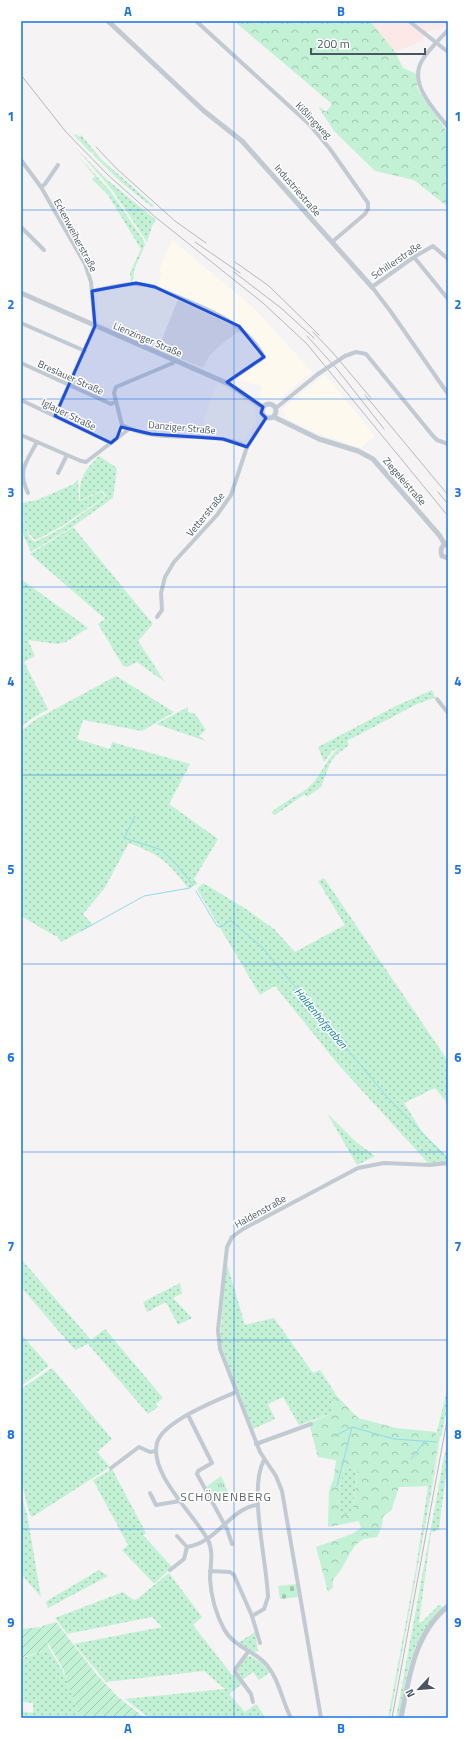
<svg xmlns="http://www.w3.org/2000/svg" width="469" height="1739" viewBox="0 0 469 1739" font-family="'Titillium Web',sans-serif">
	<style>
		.commercial { fill: #fdf9ef }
		.education { fill: #e6e4e5 }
		.medical { fill: #fce8e6 }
		.grass { fill: url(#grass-dots) }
		.forest { fill: url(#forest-crowns); fill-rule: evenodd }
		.cemetery { fill: url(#cemetery-stones) }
		.park { fill: url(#park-tufts) }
		.garden { fill: url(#garden-furrows) }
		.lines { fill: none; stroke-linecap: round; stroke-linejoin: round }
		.stream { stroke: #90daee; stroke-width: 1 }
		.minor { stroke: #c1cad2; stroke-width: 4 }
		.tertiary { stroke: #c1cad2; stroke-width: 5 }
		.rail { stroke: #b5b8bd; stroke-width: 1 }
		.minor-bridge { stroke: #c1cad2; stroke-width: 4 }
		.marked { fill: #1d4ed8; fill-opacity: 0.2; stroke: #1d4ed8; stroke-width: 3; stroke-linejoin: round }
		.grid { fill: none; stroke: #1a73e8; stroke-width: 1; stroke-opacity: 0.55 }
		.labels { text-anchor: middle; stroke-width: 3; stroke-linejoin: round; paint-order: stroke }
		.street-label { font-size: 10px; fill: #4a5661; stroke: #fff }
		.water-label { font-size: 11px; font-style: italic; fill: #0c7c9b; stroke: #fff }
		.quarter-label { font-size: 12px; letter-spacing: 1px; fill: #5f6368; stroke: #fff }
		.neatline { fill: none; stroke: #1a73e8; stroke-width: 1.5 }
		.grid-label { font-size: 13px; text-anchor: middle; font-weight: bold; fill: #1a73e8 }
	</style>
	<defs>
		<pattern id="grass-dots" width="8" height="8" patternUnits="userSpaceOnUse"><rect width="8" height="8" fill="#c3f1d5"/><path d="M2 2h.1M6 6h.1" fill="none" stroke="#a0c6b0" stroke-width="1.8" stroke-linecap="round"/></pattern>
		<pattern id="forest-crowns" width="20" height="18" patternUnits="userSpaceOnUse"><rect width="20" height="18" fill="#c3f1d5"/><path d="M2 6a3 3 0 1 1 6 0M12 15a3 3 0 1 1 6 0" fill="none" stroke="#a0c6b0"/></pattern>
		<pattern id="cemetery-stones" width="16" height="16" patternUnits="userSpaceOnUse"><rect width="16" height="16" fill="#c3f1d5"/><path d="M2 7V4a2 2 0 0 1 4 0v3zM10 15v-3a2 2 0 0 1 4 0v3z" fill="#a0c6b0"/></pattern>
		<pattern id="park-tufts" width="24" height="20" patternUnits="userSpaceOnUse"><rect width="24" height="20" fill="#c3f1d5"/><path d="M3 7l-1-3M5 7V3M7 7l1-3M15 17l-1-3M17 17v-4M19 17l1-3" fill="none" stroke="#a0c6b0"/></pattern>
		<pattern id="garden-furrows" width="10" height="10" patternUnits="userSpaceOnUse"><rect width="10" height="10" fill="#c3f1d5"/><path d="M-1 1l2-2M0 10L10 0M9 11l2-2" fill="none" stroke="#a0c6b0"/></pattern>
	</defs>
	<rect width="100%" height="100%" fill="#f5f3f3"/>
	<g class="commercial">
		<polygon points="172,240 255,309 312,372 278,400 260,398 261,386 242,381 239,377 269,358 246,330 240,325 222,316 157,286 162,274 159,270"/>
		<polygon points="139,285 150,287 178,300 158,349 99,322 98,320 97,293"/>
		<polygon points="325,374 375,436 361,448 316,433 286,418 282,409"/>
		<polygon points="217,382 255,407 256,424 245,440 200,434 204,419"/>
	</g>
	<polygon class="education" points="178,300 228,323 240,331 224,342 209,356 203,368 158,349"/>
	<polygon class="medical" points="370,21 448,21 448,22 442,29 428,31 421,41 395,52"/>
	<g class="grass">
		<polygon points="76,134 79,137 81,135 101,159 154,206 152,207 121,182 93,155 94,154 92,152 91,153 74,135"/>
		<polygon points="76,148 105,178 156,220 152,226 147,242 113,191"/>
		<polygon points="77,155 111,192 144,241 145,245 134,270 133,281 131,282 130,273 141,249 108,195 92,179 95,176"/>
		<path d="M 99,456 L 117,468 L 113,498 L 75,525 L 31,552 L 21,530 L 21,515 L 30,538 L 35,542 L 62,528 L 107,496 L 102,491 L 80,500 C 79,478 84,471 99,456 Z"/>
		<path d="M 78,479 L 79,501 L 101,492 L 106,496 L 62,526 L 36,540 C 26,535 21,514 21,503 L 37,500 L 74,484 Z"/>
		<polygon points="73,527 153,624 138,641 165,682 137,662 127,667 123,666 98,624 105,619 30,554"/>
		<polygon points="21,579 88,628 66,642 57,644 28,640 35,656 24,662 48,709 31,719 21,727"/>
		<path d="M 116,676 L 174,712 L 142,731 L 83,720 L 77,739 L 110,749 L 112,742 L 190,764 L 169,804 L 218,839 L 194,879 L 198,884 L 188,888 C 168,862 161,855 129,843 L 104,889 L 83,914 L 93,925 L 61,942 L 57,936 L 55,936 L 21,916 L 21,779 L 23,774 L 21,773 L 21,731 L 35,720 Z"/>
		<path d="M 432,690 L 435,697 L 434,698 L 417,704 L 347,741 L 349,745 L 335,756 L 330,763 L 321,787 L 307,797 L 305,794 L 275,815 L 271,813 C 282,802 296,797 308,788 C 321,777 326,758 339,748 L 332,751 L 324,762 L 318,747 L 396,706 Z"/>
		<polygon points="188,707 188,712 195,714 206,730 199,736 206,741 156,724"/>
		<polygon points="324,878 448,1061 448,1104 435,1088 404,1103 424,1135 448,1157 448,1162 428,1163 337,1063 275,986 260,995 197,889 203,883 246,909 274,929 295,952 345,925 318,881"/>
		<polygon points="327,1113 356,1142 375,1156 357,1165"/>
		<polygon points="21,1259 91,1340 105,1329 163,1398 156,1404 158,1407 148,1414 88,1344 75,1350 21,1287"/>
		<polygon points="226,1261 245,1325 274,1318 313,1373 320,1370 337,1396 332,1400 333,1413 299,1425 283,1397 268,1404 275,1419 253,1429 220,1343"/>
		<polygon points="180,1283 182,1293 173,1298 192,1318 178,1325 166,1302 147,1312 143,1302"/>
		<polygon points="21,1334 49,1366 21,1386"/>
		<path d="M 52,1368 L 112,1439 L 97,1452 L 110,1467 L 32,1517 C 27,1511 25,1491 21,1482 L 21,1389 Z"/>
		<polygon points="448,1386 448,1405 441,1437 436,1436"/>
		<path d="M 448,1442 C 448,1471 442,1500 439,1530 L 431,1532 L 419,1622 L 421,1623 L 439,1605 L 441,1605 L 442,1608 C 436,1618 426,1627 420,1638 C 407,1662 404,1691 399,1718 L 396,1718 L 444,1457 Z"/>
		<polygon points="440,1444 390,1718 388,1718 416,1568 428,1486 431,1486"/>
		<polygon points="344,1467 358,1467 352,1515 338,1513 339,1493"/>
		<polygon points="112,1469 146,1533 143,1535 172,1567 154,1584 122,1550 128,1545 93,1480"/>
		<polygon points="21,1495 27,1514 41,1597 21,1574"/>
		<polygon points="99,1570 108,1576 48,1608 46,1603 47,1601"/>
		<polygon points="169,1573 202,1617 193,1625 232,1675 235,1675 242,1684 229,1694 245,1712 256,1704 266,1718 149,1718 125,1699 225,1689 204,1671 106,1682 74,1644 162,1627 152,1617 67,1634 55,1618 123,1592 132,1599 136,1600"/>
		<polygon points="255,1632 258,1651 254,1652 238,1643"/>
		<path d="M 49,1649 C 64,1670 74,1693 80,1718 L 21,1718 L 21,1711 L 33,1713 L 33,1703 L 23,1702 L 21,1698 L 21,1659 Z"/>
		<path d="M 250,1656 L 261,1662 L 270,1672 L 259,1680 L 253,1672 L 242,1680 C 235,1670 238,1658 250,1656 Z"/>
	</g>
	<g class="forest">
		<polygon points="234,21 370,21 395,52 403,68 417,74 417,87 420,93 448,133 448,207 414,180 375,171 334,131 319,108 320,107 326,112 332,104"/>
		<path d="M 337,1396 L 358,1418 L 396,1428 L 436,1432 L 436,1436 L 440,1437 L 431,1486 L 399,1487 L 391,1511 L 383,1516 L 382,1526 L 377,1537 C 373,1538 368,1538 364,1539 C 349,1545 346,1569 333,1579 L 333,1587 L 328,1592 L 316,1547 L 352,1534 L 361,1528 L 359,1521 L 328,1527 L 329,1491 L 334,1477 L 336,1460 L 318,1457 L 309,1423 L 333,1413 L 332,1400 ZM 344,1467 L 358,1468 L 352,1515 L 338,1513 L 339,1493 Z"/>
	</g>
	<polygon class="cemetery" points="297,1584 299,1597 280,1599 278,1586"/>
	<polygon class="park" points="221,1476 229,1494 214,1502 206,1487"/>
	<polygon class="garden" points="56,1622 97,1675 118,1697 145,1718 80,1718 63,1669 47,1641 49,1649 21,1658 21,1629 41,1627 42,1630 42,1626"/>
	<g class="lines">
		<g class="stream">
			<polyline points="196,891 217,926 221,927 229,921 231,921 262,947 388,1098 448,1159"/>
			<polyline points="81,931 144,896 190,888 193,885 178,866 162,850 124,838 135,816"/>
			<polyline points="335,1436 352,1427"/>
			<polyline points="411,1459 425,1441"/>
			<polyline points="337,1486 352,1427 394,1439 437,1442"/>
		</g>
		<g class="minor">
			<polyline points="196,21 309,124 330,149 368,203 368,209 365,214 332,242"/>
			<polyline points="409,21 448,52"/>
			<path d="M 448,30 C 440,39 430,48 423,59 C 407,83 434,109 448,127"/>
			<polyline points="21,160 41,187 85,264 91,282 95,326 55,416"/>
			<polyline points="41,187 45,184 58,165"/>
			<polyline points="21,227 44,250"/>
			<polyline points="414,257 448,299"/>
			<polyline points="448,259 433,246 414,257 372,287 391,312 448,394"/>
			<path d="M 92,291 C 113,287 134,280 155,287 C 194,305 243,317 264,357 L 232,379 L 229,384"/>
			<polyline points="21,323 85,351"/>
			<polyline points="345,356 356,352 366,354 433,436 437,440 448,444"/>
			<path d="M 175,360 L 173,363 L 116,387 L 114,393 L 122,425 C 161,446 208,428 247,447"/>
			<polyline points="21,363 111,404 115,402"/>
			<polyline points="21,400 111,443"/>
			<polyline points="276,408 318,374"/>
			<polyline points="21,435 81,461 86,462 129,429"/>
			<polyline points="58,473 67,455"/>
			<path d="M 28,493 C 17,470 26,463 37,442"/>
			<polyline points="157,617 162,610 161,593 165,577 174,562 217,515 231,495 247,447 266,418"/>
			<polyline points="437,699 448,713"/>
			<path d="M 236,1392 C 217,1400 162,1422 157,1443 C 149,1474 194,1514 208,1540 C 214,1552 210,1567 210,1579 C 211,1596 216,1614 224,1629 C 233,1646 252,1650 265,1663 C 279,1678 282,1701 291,1718"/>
			<polyline points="188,1415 212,1463 198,1471 197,1474 227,1529 232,1544"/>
			<polyline points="256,1444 311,1424"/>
			<polyline points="111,1468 139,1447 150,1452 156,1451"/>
			<polyline points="150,1493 156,1505 180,1501"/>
			<polyline points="177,1536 187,1547"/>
			<path d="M 170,1570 L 184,1559 L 187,1547 C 217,1543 231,1507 258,1505"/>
			<polyline points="210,1571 230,1572 234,1575 252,1616 260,1643"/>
			<path d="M 252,1616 L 264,1609 L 268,1597 C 267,1562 248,1489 264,1460"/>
			<polyline points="248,1652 236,1668 235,1672 251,1694 253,1702"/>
			<polyline points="321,1718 282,1491 276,1476 260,1452 220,1349 218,1330 227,1247 232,1237 243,1229 358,1168 384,1163 430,1165 448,1163"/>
		</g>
		<g class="tertiary">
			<polyline points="108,21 204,111 242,141 372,287"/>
			<polyline points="21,293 229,384 263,407"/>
			<circle cx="269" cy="411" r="7"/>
			<polyline points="274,417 319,439 358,451 373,459 440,536 445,545"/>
			<path d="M 446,544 C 441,546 440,551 442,556 L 448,558"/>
			<path d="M 401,1718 C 409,1678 414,1634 448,1606"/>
		</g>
		<g class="rail">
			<polyline points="21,75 66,132 108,175 154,216 263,303 307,344 448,516"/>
			<polyline points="96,147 117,169 175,221 206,243"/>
			<polyline points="195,242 240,273"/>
			<polyline points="235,262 269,286 319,335"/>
			<polyline points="234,272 281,308 314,338"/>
			<polyline points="313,332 333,353 371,398"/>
			<polyline points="307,336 337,369 384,429"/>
			<polyline points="365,395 448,495"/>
			<polyline points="438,492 448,504"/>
			<polyline points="392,1718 448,1415"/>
		</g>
		<polyline class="minor-bridge" points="318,374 345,356"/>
	</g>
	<path class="marked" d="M 136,283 L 155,287 L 239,326 L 264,357 L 227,382 L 263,407 L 261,413 L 266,418 L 247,447 L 223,439 L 151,434 L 121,427 L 117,438 L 111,443 L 55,416 L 95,326 L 92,291 Z"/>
	<path class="grid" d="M 234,21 L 234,1718M 21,210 L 448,210M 21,399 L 448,399M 21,587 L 448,587M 21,775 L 448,775M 21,964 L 448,964M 21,1152 L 448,1152M 21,1340 L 448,1340M 21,1529 L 448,1529"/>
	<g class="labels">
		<g class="street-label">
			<text transform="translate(314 120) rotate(46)" y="4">Kißlingweg</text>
			<text transform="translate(298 190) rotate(49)" y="4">Industriestraße</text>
			<text transform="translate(76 235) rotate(62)" y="4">Eckenweiherstraße</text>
			<text transform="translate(396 260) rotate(-34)" y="4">Schillerstraße</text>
			<text transform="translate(148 339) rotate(23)" y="4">Lienzinger Straße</text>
			<text transform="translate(71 377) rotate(24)" y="4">Breslauer Straße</text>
			<text transform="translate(69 414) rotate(26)" y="4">Iglauer Straße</text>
			<text transform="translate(182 427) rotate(5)" y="4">Danziger Straße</text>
			<text transform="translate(405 481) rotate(49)" y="4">Ziegeleistraße</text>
			<text transform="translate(205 514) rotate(-51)" y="4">Vetterstraße</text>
			<text transform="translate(260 1211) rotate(-29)" y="4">Haldenstraße</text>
		</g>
		<g class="water-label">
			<text transform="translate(321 1018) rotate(50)" y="4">Haldenhofgraben</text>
		</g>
		<g class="quarter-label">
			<text x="226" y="1501">SCHÖNENBERG</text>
		</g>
	</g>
	<rect width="469" height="1739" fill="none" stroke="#ffffff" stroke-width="44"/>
	<g transform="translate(419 1689) rotate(244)" stroke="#ffffff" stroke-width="3" paint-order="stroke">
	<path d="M0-3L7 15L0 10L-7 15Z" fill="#4a5661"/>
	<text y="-6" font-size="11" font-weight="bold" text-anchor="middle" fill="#4a5661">N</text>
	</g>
	<path d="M311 48v6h114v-6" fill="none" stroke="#4a5661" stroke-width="2"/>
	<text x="317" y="48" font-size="12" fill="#4a5661" stroke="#ffffff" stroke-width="3" paint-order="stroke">200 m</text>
	<rect x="22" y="22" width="425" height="1695" class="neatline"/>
	<g class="grid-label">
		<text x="128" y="16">A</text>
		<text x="341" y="16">B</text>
		<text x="11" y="121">1</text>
		<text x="458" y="121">1</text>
		<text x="11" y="309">2</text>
		<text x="458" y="309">2</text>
		<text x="11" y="497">3</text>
		<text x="458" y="497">3</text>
		<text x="11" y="686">4</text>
		<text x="458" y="686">4</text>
		<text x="11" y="874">5</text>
		<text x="458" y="874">5</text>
		<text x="11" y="1062">6</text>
		<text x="458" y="1062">6</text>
		<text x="11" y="1251">7</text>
		<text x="458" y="1251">7</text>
		<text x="11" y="1439">8</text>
		<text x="458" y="1439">8</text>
		<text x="11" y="1627">9</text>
		<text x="458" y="1627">9</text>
		<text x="128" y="1733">A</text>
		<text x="341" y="1733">B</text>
	</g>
</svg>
